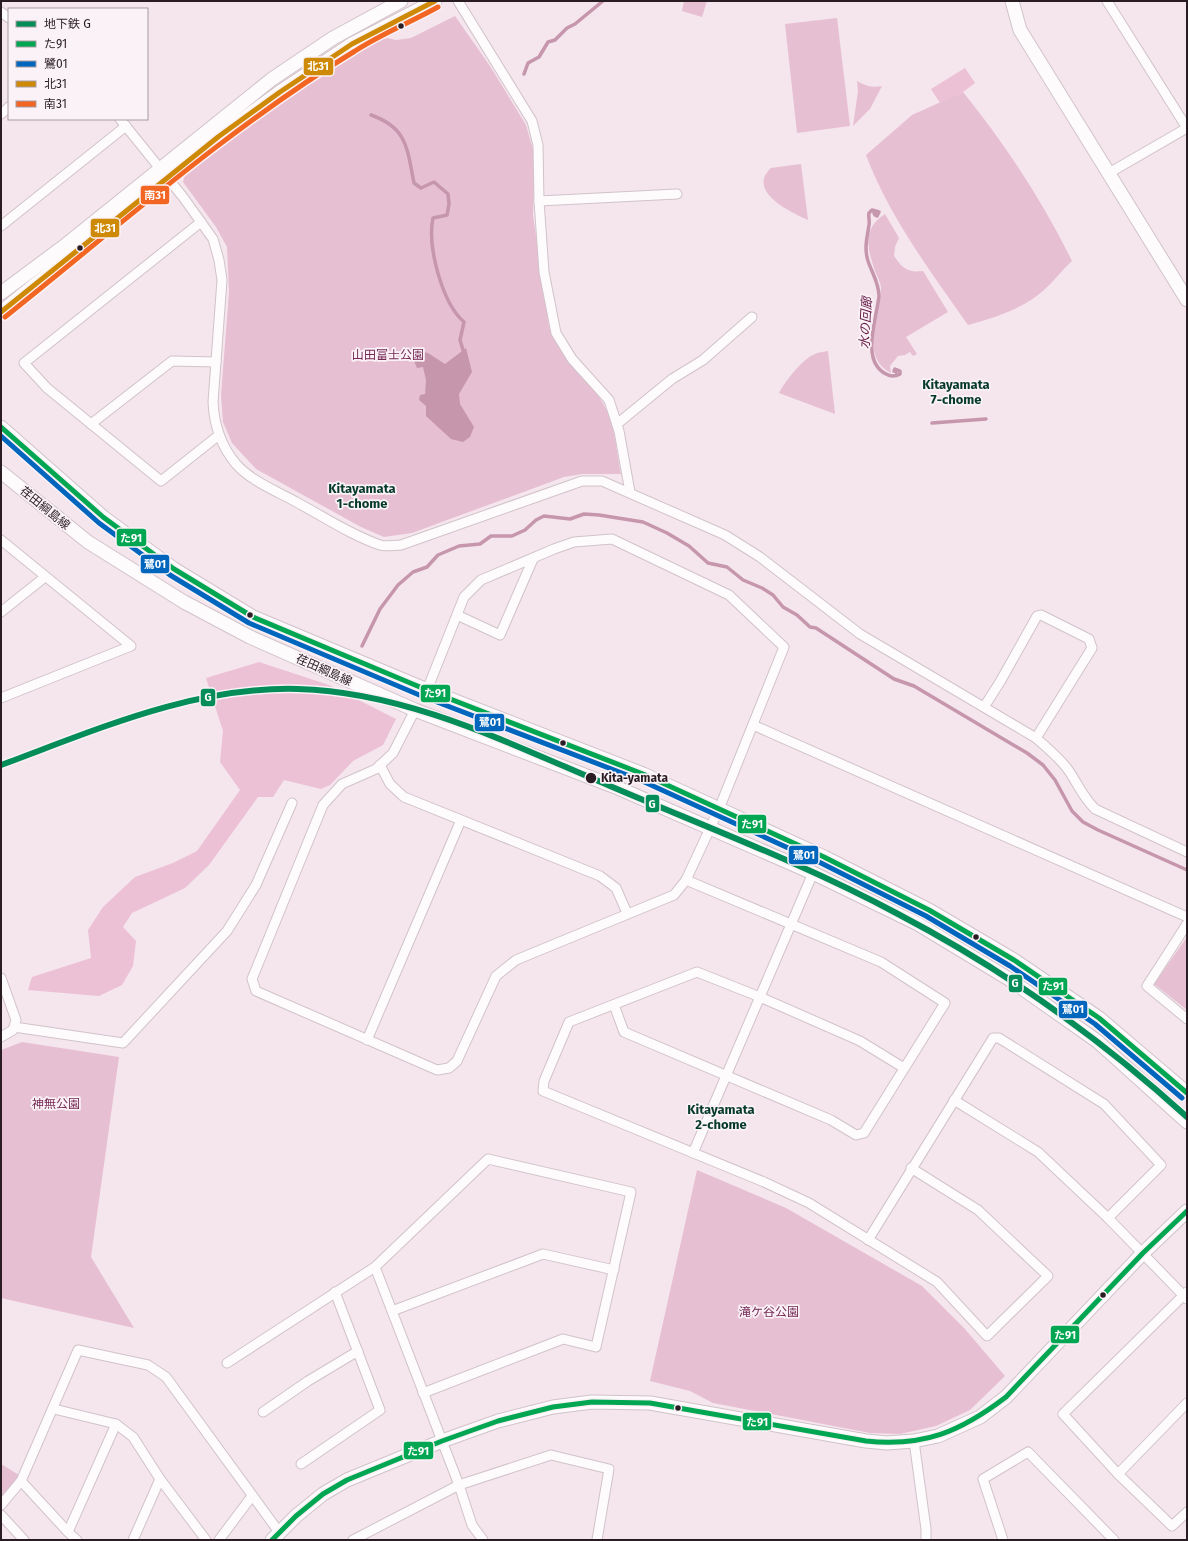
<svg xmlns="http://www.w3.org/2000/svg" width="1188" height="1541" viewBox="0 0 1188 1541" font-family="'Fira Sans','Noto Sans JP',sans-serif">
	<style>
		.green { fill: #e7bfd2 }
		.forest { fill: #ecc0d5 }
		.water { fill: #c696ad }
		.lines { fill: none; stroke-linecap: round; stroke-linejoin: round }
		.stream { stroke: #c696ad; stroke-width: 3.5 }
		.street-casing { stroke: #d1c3ca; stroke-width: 11 }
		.secondary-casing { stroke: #d1c3ca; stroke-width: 15 }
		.street { stroke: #fefbfc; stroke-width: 9 }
		.secondary { stroke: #fefbfc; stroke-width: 13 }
		.bus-1-casing { stroke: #faf2f6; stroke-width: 8 }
		.bus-2-casing { stroke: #faf2f6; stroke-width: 8 }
		.bus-3-casing { stroke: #faf2f6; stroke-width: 8 }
		.bus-4-casing { stroke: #faf2f6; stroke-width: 8 }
		.bus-1 { stroke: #00a651; stroke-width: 5 }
		.bus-2 { stroke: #0065bd; stroke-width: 5 }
		.bus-3 { stroke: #ce8a07; stroke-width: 5 }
		.bus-4 { stroke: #f26522; stroke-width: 5 }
		.metro-1-casing { stroke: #faf2f6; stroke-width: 9 }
		.metro-1 { stroke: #048d58; stroke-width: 6 }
		.bus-dot { fill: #2a1c23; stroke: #faf2f6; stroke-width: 1.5 }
		.labels { text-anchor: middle; stroke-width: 3.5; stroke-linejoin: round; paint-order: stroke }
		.park-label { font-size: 12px; fill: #752954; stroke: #faf2f6 }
		.street-label { font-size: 12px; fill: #2a1c23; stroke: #faf2f6 }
		.stop-label { font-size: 12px; font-weight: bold; fill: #2a1c23; stroke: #faf2f6; text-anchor: start }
		.water-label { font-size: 13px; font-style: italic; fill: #651a46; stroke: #faf2f6 }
		.neighbourhood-label { font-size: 13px; font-weight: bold; fill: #05392a; stroke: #faf2f6 }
		.line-badge { stroke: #faf2f6; stroke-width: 1.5 }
		.badge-label { font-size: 11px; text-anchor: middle; font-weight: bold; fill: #fff }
	</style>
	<rect width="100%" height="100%" fill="#f5e5ed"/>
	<g class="green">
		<polygon points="684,1 707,1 702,17 682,11"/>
		<path d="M 455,16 L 490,66 L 526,125 L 535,156 L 533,215 L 549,327 C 563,357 583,374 601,400 C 615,421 616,450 621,474 L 582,474 L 564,477 L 412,533 L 384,537 L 361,527 L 256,469 L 232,443 L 223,422 L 221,395 L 229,292 L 227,247 L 216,227 L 183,182 L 185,175 L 328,66 L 373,41 L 388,38 L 396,40 L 411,38 Z"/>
		<polygon points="837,18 850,126 797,133 785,24"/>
		<path d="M 857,81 C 866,86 872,88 882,86 L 870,109 L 853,126 L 858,91 Z"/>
		<path d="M 963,92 C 1005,144 1042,200 1072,261 C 1062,270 1054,281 1044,290 C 1023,309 994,318 968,325 C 930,271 889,216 866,155 L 912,115 Z"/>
		<path d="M 801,164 L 808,220 C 790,212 746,191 771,168 Z"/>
		<path d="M 885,214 L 899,238 L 895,247 L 894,256 C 902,268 908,273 923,271 L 948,312 L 906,337 L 917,354 L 913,356 L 910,352 L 905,355 L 898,356 L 890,366 L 891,373 C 858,356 882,316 881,288 C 881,283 877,276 875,271 C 867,247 862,229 885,214 Z"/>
		<path d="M 828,351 L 835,414 L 779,393 C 784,383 803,358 815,354 C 819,352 823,352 828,351 Z"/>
		<polygon points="1187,937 1187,1010 1154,984"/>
		<polygon points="22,1042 119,1057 91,1257 134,1328 1,1298 1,1050"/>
		<polygon points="697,1170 786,1208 922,1286 964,1328 1005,1376 970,1410 936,1426 900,1434 870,1433 713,1403 690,1391 650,1381"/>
		<polygon points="1,1464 19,1475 1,1499"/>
	</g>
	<g class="forest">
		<polygon points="965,68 975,83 963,92 940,103 931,89"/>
		<polygon points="259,662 329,685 396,719 383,745 353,761 330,785 321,789 284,780 273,797 258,797 209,865 185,888 132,913 123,927 136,941 133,966 122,985 99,996 28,990 32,977 91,958 88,930 103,907 135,877 173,863 197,851 240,790 220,762 223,731 206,678"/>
	</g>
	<polygon class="water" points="466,348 472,372 459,394 460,404 474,427 470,437 463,442 451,439 426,416 426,406 419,400 420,395 425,394 426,380 423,367 417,368 414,361 416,355 420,351 428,353 445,364"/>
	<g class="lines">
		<g class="stream">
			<polyline points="524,74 528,63 539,57 548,42 555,40 567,28 575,24 603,1"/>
			<path d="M 371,115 C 408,128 407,149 414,183 L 421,188 L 434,182 L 448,194 L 449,204 L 447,215 L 433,218 C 427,246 442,303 464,322 L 460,340 L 463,350"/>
			<path d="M 876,213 L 874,213 L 875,215 L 877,216 L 879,212 L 872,210 L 869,213 C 868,217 870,221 869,225 C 867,238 864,248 868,261 C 872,273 879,283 879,296 C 877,318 860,361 886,374 C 891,377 895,377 900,374 L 900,371 L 895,369 L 894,371 L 896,372"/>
			<polyline points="932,423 986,419"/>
			<polyline points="362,646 380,609 398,585 413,572 427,567 438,555 459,546 480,544 491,536 512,536 525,530 536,520 544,516 570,519 584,514 599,515 643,522 667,533 689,546 708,563 727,567 743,580 762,588 773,595 783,607 797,615 810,627 816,628 894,679 914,686 1027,753 1043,765 1055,780 1072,811 1083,822 1098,830 1187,870"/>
		</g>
		<g class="street-casing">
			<g id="street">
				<polyline points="458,1 532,121 538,145 539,201 544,272 556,333 572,359 609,400 619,431 630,492"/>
				<polyline points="1107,1 1187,128"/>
				<polyline points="1,12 9,18"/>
				<polyline points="1,114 9,107"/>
				<path d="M 120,119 L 183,197 L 213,239 L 219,260 L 222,280 L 213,402 C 214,424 221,446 236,464 C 252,482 277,491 298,503 C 324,517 351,535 380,545 C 386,547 394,545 401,545 L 582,481 L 602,481 L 725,535 L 760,557 L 860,634 L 1036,738 C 1047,748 1060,758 1069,771 C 1079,786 1082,796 1095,809 L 1187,852"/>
				<polyline points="1109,173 1187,128"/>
				<polyline points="539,201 677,194"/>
				<polyline points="201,222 24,363 47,388 161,481 219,435"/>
				<polyline points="1,226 126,126"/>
				<polyline points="91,424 172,361 216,362"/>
				<polyline points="617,424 672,379 703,360 752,317"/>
				<polyline points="1,540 131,646 1,698"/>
				<polyline points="1,612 45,577"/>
				<polyline points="457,615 500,635 533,559"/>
				<polyline points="984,707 1000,682 1037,616 1041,615 1089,639 1092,648 1036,738"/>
				<polyline points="415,710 393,753 376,769 342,784 323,805 252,979 256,991 437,1070 449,1068 457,1061 496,976 516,960 674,895 686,880 719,809 784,647 729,595 612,539 574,542 554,549 481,580 464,597 427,690"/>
				<polyline points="753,725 1187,917"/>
				<polyline points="380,765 390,784 404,797 600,876 616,888 627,913"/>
				<polyline points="1187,924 1147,986 1187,1019"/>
				<polyline points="1,978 16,1020 13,1030 1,1037"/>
				<polyline points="614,1005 624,1032 831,1120 856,1135 864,1133 945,1003 881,962 686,880"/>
				<polyline points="14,1027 123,1043 227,931 256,885 292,803"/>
				<polyline points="367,1040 461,820"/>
				<polyline points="904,1068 860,1041 760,997 697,972 569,1022 544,1081 543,1091 764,1182 809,1203 937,1282 987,1336 1048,1276 978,1210 911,1168"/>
				<polyline points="954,1100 1038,1152 1108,1218 1187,1299"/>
				<polyline points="693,1153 813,873"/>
				<polyline points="868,1240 993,1038 999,1038 1104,1104 1161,1165 1108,1218"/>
				<polyline points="375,1267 459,1485 472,1525 483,1540"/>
				<polyline points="1187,1292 1063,1414 1118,1474 1172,1526 1187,1512"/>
				<polyline points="392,1311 543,1254 614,1270"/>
				<polyline points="227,1363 375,1267 488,1159 631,1192 596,1347 563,1339 423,1393"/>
				<polyline points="54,1409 116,1424 133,1437 160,1479 206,1540"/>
				<polyline points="263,1412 308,1381 358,1351"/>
				<polyline points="914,1441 926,1529 926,1540"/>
				<polyline points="301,1464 380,1410 335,1292"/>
				<polyline points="1118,1474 1187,1403"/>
				<polyline points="21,1481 68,1532 77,1540"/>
				<polyline points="1,1505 21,1481 78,1350 148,1365 166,1377 279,1532"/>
				<polyline points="1,1515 24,1540"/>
				<polyline points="68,1532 116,1424"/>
				<polyline points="133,1540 160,1479"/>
				<polyline points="219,1540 252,1496"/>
				<polyline points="353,1540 459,1485 551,1455 609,1469 597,1540"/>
				<polyline points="1003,1540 983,1479 1028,1452 1114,1540"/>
			</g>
		</g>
		<g class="secondary-casing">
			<g id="secondary">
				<polyline points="1012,1 1020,30 1187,300"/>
				<polyline points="1,293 63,247 272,79 333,38 401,1"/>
				<polyline points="1,312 218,137 280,92 352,44 435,1"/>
				<polyline points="1,427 103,517 174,569 253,617 427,690 643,774 824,857 929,910 1014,960 1099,1018 1187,1093"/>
				<polyline points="1,472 88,542 184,602 250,637 415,710 618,788 813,873 918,924 1009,979 1097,1041 1187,1122"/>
				<polyline points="272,1540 296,1516 323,1494 347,1480 442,1441 498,1421 553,1407 592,1402 650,1403 866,1441 887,1443 914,1441 938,1436 980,1417 1006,1397 1143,1253 1187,1211"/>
			</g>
		</g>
		<use href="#street" class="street"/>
		<use href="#secondary" class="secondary"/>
		<g class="bus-1-casing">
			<g id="bus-1">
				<polyline points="1,427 103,517 174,569 253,617 427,690 643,774 824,857 929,910 1014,960 1099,1018 1187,1093"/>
				<path d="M 272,1540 L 296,1516 L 323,1494 L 347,1480 L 442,1441 L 498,1421 L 553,1407 L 592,1402 L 650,1403 L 866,1441 C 924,1447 960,1432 1006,1397 L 1143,1253 L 1187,1211"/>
			</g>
		</g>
		<g class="bus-2-casing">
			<polyline id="bus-2" points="1,436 99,523 170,575 249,623 424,697 640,780 821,863 926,916 1010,966 1095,1024 1182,1098"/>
		</g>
		<g class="bus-3-casing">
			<polyline id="bus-3" points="1,312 218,137 280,92 352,44 435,1"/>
		</g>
		<g class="bus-4-casing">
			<path id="bus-4" d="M 5,317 C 119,226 230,127 355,51 C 381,34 411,22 438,7"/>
		</g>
		<use href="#bus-1" class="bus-1"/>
		<use href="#bus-2" class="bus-2"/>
		<use href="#bus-3" class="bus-3"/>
		<use href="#bus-4" class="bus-4"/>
		<g class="metro-1-casing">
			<path id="metro-1" d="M 1,765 C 96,730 194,686 298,689 C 408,692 510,744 610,786 C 706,827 805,864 898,914 C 1003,969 1099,1037 1187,1117"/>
		</g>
		<use href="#metro-1" class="metro-1"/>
	</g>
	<g class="bus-dot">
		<circle cx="401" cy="26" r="3.5"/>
		<circle cx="80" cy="248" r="3.5"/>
		<circle cx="250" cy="615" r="3.5"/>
		<circle cx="563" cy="743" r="3.5"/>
		<circle cx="591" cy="778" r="6"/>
		<circle cx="976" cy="937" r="3.5"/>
		<circle cx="1103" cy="1295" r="3.5"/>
		<circle cx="678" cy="1408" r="3.5"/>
	</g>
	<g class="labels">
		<g class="park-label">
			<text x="388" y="359">山田富士公園</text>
			<text x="56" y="1108">神無公園</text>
			<text x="769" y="1316">滝ケ谷公園</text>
		</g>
		<g class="street-label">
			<text transform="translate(45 508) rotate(39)" y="4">荏田綱島線</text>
			<text transform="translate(324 670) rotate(24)" y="4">荏田綱島線</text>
		</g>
		<g class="stop-label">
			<text x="601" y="782">Kita-yamata</text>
		</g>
		<g class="water-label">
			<text transform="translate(865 323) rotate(-87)" y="5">水の回廊</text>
		</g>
		<g class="neighbourhood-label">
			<text x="956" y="389">Kitayamata<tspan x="956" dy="15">7-chome</tspan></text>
			<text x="362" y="493">Kitayamata<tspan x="362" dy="15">1-chome</tspan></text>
			<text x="721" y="1114">Kitayamata<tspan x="721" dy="15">2-chome</tspan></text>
		</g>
	</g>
	<g class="line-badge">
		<rect x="303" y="57" width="31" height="19" rx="4" fill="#ce8a07"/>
		<rect x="140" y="185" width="30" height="20" rx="4" fill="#f26522"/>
		<rect x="90" y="218" width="30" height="20" rx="4" fill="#ce8a07"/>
		<rect x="116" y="528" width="31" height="19" rx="4" fill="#00a651"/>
		<rect x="140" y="554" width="30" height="20" rx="4" fill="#0065bd"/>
		<rect x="420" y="684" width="31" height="19" rx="4" fill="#00a651"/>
		<rect x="200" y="688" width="16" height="19" rx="4" fill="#048d58"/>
		<rect x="474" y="713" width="31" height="19" rx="4" fill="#0065bd"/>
		<rect x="645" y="794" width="15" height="19" rx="4" fill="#048d58"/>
		<rect x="737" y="814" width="30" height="20" rx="4" fill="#00a651"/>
		<rect x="788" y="845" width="31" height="20" rx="4" fill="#0065bd"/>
		<rect x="1008" y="974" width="15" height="19" rx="4" fill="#048d58"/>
		<rect x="1038" y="977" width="30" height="19" rx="4" fill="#00a651"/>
		<rect x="1058" y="1000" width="30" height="19" rx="4" fill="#0065bd"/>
		<rect x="1050" y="1325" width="30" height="19" rx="4" fill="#00a651"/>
		<rect x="742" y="1412" width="30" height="19" rx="4" fill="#00a651"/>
		<rect x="403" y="1441" width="31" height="19" rx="4" fill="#00a651"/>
	</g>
	<g class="badge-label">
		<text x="318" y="70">北31</text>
		<text x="155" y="199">南31</text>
		<text x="105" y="232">北31</text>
		<text x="131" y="542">た91</text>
		<text x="155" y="568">鷺01</text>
		<text x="435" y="697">た91</text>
		<text x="208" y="701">G</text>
		<text x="490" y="726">鷺01</text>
		<text x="652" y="808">G</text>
		<text x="752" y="828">た91</text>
		<text x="804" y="859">鷺01</text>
		<text x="1015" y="987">G</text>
		<text x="1053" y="990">た91</text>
		<text x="1073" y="1013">鷺01</text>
		<text x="1065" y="1339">た91</text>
		<text x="757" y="1426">た91</text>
		<text x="418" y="1455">た91</text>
	</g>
	<rect width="1188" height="1541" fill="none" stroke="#2a1c23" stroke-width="4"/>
	<rect x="8" y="8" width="140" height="112" fill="#faf2f6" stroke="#a79ca2"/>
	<rect x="16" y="21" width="20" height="6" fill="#048d58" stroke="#a79ca2"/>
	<text x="44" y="28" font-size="12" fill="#2a1c23">地下鉄 G</text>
	<rect x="16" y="41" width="20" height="6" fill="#00a651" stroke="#a79ca2"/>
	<text x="44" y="48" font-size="12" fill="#2a1c23">た91</text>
	<rect x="16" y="61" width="20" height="6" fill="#0065bd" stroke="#a79ca2"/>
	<text x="44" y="68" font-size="12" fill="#2a1c23">鷺01</text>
	<rect x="16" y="81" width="20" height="6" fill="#ce8a07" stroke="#a79ca2"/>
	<text x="44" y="88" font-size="12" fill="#2a1c23">北31</text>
	<rect x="16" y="101" width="20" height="6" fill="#f26522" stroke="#a79ca2"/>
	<text x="44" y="108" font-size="12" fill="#2a1c23">南31</text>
</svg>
